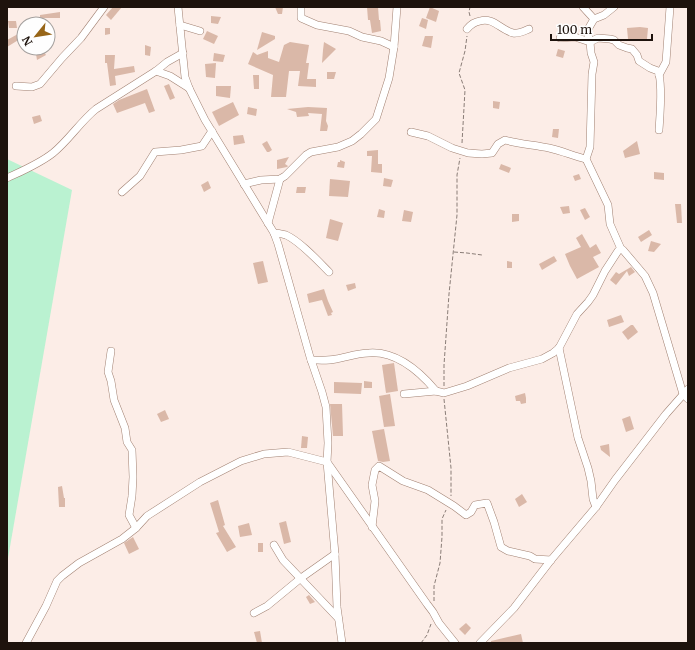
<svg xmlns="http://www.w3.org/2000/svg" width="695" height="650" viewBox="0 0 695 650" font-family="Merriweather,serif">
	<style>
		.green { fill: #baf2d1 }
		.building { fill: #dab8a8 }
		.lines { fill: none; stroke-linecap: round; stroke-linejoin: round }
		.minor-casing { stroke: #a18172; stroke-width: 8 }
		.path { stroke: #8a7d77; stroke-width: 1; stroke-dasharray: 4 2; stroke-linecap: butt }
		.minor { stroke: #fff; stroke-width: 7 }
	</style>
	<rect width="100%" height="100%" fill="#fcede7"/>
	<polygon class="green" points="7,159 72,190 7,564"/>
	<g class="building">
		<polygon points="113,7 122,7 111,20 106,15"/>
		<polygon points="275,7 283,7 282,14 278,14"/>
		<polygon points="367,7 378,7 379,20 380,20 381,31 372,33 370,20 368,20"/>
		<polygon points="430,7 439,11 436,22 426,18"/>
		<polygon points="60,12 60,18 40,18 40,15"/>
		<polygon points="211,16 221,17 218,24 211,23"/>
		<polygon points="422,18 428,20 426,29 419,26"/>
		<polygon points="8,21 16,21 17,28 9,28"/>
		<polygon points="640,27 648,28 647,39 628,39 627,28"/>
		<polygon points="105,28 110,28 110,34 105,35"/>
		<polygon points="207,31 218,36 214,44 203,39"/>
		<polygon points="262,32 275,36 275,39 257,50"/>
		<polygon points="18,34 20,39 7,47 7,40"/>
		<polygon points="425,36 433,36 431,48 422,46"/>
		<polygon points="290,42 309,45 306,63 309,63 307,79 316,79 316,87 298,86 300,71 289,71 286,97 271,97 273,75 248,64 253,52 256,54 257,55 268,51 268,58 279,62 284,45"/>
		<polygon points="324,42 336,49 322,63 323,50"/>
		<polygon points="145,45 151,47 150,56 145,55"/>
		<polygon points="558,49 565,51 563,58 556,56"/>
		<polygon points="43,50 46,55 37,60 36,54"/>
		<polygon points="214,53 225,55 223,62 213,61"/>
		<polygon points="105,55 115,55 114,69 134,66 135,72 115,76 116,85 110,86 107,63 105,63"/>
		<polygon points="216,63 215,78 206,77 205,64"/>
		<polygon points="327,72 336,72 334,79 327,79"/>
		<polygon points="253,75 259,75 259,89 254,89"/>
		<polygon points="169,84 175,98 170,100 164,86"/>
		<polygon points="216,86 231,86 230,98 216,96"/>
		<polygon points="147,89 155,111 149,113 145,103 117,113 113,104 119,100"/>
		<polygon points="493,101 500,102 499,109 493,108"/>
		<polygon points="233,102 239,115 219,126 212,112"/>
		<polygon points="248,107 257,109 256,116 247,114"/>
		<polygon points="308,107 327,108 326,121 328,126 327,131 320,131 322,114 308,113 309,116 297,117 296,112 287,109"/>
		<polygon points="40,115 42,121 34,124 32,117"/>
		<polygon points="553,129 559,129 558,138 552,137"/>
		<polygon points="243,135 245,143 234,145 233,136"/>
		<polygon points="267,141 272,150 269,152 267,152 262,144"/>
		<polygon points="637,141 640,154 625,158 623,151"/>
		<polygon points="378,150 378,164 382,164 382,173 371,172 372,156 367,156 367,151"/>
		<polygon points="289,157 285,164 288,166 287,167 277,169 277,160"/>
		<polygon points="340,160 345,162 344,168 337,167 338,162 340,162"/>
		<polygon points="501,164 511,168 509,173 499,169"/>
		<polygon points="654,172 664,173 664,180 654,179"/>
		<polygon points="579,174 581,179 575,181 573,176"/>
		<polygon points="384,178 393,180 391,187 383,186"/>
		<polygon points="330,179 350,181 348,197 329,196"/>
		<polygon points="208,181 211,188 204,192 201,185"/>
		<polygon points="297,187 306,187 305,193 296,193"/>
		<polygon points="675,204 681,204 682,223 677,223"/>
		<polygon points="569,206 570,213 563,214 560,207"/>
		<polygon points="585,208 590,217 585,220 580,210"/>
		<polygon points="379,209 385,211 384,218 377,217"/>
		<polygon points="404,210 413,212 411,222 402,221"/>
		<polygon points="512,214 519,214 519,221 512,222"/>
		<polygon points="330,219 343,223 338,241 326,238"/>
		<polygon points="649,230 652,235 641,242 638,237"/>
		<polygon points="582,234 590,248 596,244 601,253 593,257 599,267 577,279 570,266 565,254 581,247 576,238"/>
		<polygon points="651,241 661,244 654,252 648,251"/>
		<polygon points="554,256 557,261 542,270 539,264"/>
		<polygon points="263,261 268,282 258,284 253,263"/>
		<polygon points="507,261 512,262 512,268 507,268"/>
		<polygon points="631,267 635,272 629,276 627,271 616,285 610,280 616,272 619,274"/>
		<polygon points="355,283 356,288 348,291 346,285"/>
		<polygon points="324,289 328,301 333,312 331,313 332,315 328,316 322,300 309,303 307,294"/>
		<polygon points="621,315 624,322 609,327 607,320"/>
		<polygon points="631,325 633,325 638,332 628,340 622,332"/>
		<polygon points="394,363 398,391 386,393 382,365"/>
		<polygon points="364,381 372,382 372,388 364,388"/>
		<polygon points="334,382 362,383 361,394 334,393"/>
		<polygon points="525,393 526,398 526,403 521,404 520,401 516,401 515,396"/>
		<polygon points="390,394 395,426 384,427 379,396"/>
		<polygon points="330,404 342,404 343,436 333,436"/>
		<polygon points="165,410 169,419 161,422 157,414"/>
		<polygon points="630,416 634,429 626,432 622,419"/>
		<polygon points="384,429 390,461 383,462 378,461 372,431"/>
		<polygon points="302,436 308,437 307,448 301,448"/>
		<polygon points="609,444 610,457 601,450 600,446"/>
		<polygon points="62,486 64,498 65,498 65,507 59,507 58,487"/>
		<polygon points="522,494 527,502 519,507 515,499"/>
		<polygon points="218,500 225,525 223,526 236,547 227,552 216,533 219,532 210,503"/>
		<polygon points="286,521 291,542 284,544 279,523"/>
		<polygon points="249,523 252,535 240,537 238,526"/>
		<polygon points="133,537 139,549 129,554 124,543"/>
		<rect x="258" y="543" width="5" height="9"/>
		<polygon points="309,595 315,602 310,604 306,597"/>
		<polygon points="466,623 471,628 465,635 459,629"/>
		<polygon points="260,631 262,643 257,643 254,632"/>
		<polygon points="521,634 523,643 491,643 491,641"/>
	</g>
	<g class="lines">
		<g class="minor-casing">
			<g id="minor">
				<polyline points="178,7 185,77 189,88 205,120 274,233 278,244 310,357 322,392 326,407 328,443 327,462 335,554 337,607 342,643"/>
				<polyline points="301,7 301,18 317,25 349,31 362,37 381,41 394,47"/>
				<polyline points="583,7 594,19"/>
				<path d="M 614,7 L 604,15 L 594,19 L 587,31 L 590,42 L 598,38 L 610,39 L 614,40 L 619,45 L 627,48 L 632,49 L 637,55 L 639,61 L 650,68 L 658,71 C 663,83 660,115 659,130"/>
				<polyline points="180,25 200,31"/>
				<path d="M 467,29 C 471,24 474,22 480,21 C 493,17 501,30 513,33 C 519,34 524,31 529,29"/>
				<polyline points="560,38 575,37 590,42 591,53 594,62 592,74 590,147 586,159 608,205 610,224 621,249"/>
				<polyline points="156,71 170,76 189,88"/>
				<polyline points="659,75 666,62 670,7"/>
				<polyline points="16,86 32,87 40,84 62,58 81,38 104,7"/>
				<path d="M 411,132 L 428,136 L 452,148 L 468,153 L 482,154 L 492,153 L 498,144 L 505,140 C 519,144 535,145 549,148 C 562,151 574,156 586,159"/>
				<path d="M 7,178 C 22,171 39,164 53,153 C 69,140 80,122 96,109 L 156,71 L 167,62 L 183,53"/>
				<polyline points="244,184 261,180 280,179 285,176 306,155 311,152 338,147 352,141 361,134 376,119 389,78 394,47 397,7"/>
				<polyline points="122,192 140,176 155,152 181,150 202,146 212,131"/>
				<polyline points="268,223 280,179"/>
				<path d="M 274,233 C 278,233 282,234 286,235 C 301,242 318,261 329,272"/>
				<polyline points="559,348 578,438 588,468 591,481 593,499 596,507"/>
				<polyline points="111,351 108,372 111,381 114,400 125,428 127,442 132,450 133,477 132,496 129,515 136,528"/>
				<path d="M 311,360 C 319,360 327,361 336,359 C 347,357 358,353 369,353 C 397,351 420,372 436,391"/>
				<polyline points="404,394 436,391 444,393 467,386 509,368 542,359 553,353 559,348 577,314 588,302 593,295 605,271 618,251 621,249 623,250 645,276 653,293 683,394 688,399"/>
				<polyline points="372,527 375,501 372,485 375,470 379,466 403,481 428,490 454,506 466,515 471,512 475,505 487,503 494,522 501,547 508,551 530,556 535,559 551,560"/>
				<polyline points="274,545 283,560 338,618"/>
				<polyline points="254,613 267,606 301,578 335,554"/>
				<polyline points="26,643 46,606 57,581 62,576 79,563 122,539 136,528 147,516 200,482 241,461 264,454 288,452 327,462 427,604 433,612 439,623 455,643"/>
				<polyline points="480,643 514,608 551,560 596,507 615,480 666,414 688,389"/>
			</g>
		</g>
		<g class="path">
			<polyline points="470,16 469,12 470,7"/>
			<polyline points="462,143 465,90 459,73 465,51 467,36"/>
			<polyline points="454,252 467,253 482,255"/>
			<polyline points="444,386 444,365 449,294 457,215 457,175 460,158"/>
			<polyline points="444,399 451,468 451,496"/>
			<polyline points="434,601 434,586 440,563 442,537 442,519 446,510"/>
			<polyline points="421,643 427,635 431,624"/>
		</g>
		<use href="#minor" class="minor"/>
	</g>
	<rect width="695" height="650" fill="none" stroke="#1e130d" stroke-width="16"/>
	<g transform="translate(36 36) rotate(240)"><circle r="19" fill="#fefefe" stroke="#a4a09e"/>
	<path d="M0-3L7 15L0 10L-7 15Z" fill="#976518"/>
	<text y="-6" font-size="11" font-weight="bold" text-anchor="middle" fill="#1e130d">N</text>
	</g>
	<path d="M551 34v6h101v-6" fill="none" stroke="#1e130d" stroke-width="2"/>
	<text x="557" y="34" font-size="12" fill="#1e130d" stroke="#fefefe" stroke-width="3" paint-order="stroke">100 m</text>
</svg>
